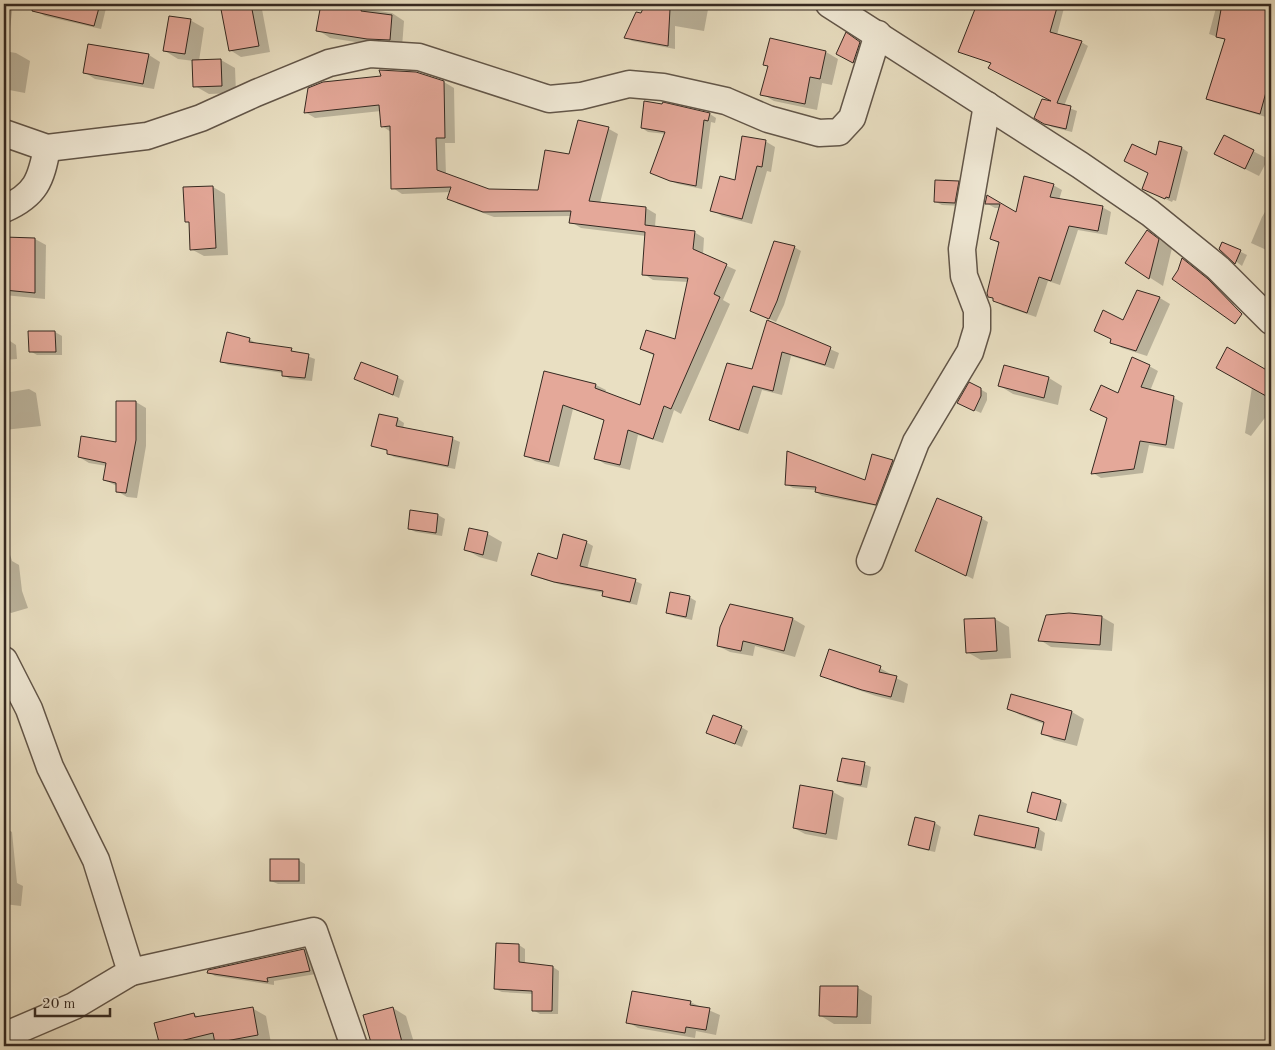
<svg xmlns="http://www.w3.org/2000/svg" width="1275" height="1050" viewBox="0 0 1275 1050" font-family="'Old Standard TT',serif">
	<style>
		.shadow { fill: #0003 }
		.building { fill: #e4a899; stroke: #352921 }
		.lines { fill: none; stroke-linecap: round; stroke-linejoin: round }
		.minor-casing { stroke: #625649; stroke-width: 29 }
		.minor { stroke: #f1ead7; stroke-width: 26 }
	</style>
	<rect width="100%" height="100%" fill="#e9dfc2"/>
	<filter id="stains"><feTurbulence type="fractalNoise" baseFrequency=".004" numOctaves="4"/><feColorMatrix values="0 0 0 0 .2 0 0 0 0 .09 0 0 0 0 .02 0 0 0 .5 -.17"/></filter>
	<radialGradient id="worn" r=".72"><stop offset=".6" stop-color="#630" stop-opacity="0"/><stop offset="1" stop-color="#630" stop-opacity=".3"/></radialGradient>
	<g class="shadow">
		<polygon points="4,4 13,4 8,44 4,44"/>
		<polygon points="40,4 107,4 101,29 45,16 38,12"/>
		<polygon points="221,4 261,4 270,52 241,57 230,50"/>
		<polygon points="322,4 332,4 392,13 404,21 402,47 381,46 330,38 318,30"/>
		<polygon points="403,4 432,10 433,7 416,4 434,4 433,10"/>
		<polygon points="647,4 709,4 704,31 675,26 675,49 632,41 626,37 642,15"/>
		<polygon points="978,4 1065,4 1057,35 1081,42 1088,46 1064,106 1077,111 1072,132 1052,127 1035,117 1056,104 992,64 960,51"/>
		<polygon points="1217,4 1257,4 1253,23 1271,28 1271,100 1266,117 1214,102 1207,99 1226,40 1209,34"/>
		<polygon points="190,20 204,28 199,61 221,60 235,68 236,93 209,94 195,86 194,61 178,59 165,51"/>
		<polygon points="771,40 826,52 838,59 832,85 822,83 817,110 774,101 762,94 769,67 765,64"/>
		<polygon points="860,42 873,51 867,69 851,62"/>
		<polygon points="4,51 16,53 30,61 25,93 4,89"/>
		<polygon points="149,55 160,62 154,89 95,79 84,72"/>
		<polygon points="444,82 454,88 455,143 445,143 446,175 489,191 539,191 570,156 579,122 609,129 618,134 600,203 646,208 656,214 655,227 694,232 704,238 703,255 736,270 723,300 730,304 681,414 674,410 663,443 638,435 630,470 605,464 595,458 605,421 573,409 559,467 535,461 525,455 545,372 596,385 606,390 605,393 641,406 655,356 641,349 675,341 688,282 653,280 644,274 646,236 581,228 571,222 572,216 494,217 458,204 448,198 451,192 402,194 393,188 391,132 382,126 381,111 315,118 305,112"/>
		<polygon points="664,104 710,114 716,118 715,123 711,122 702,189 678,184 651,173 666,134 648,132 642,128"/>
		<polygon points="1224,136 1268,159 1259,176 1229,161"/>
		<polygon points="765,141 775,147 771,172 767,171 752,224 722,216 712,210"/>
		<polygon points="1160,142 1182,148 1188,152 1176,201 1173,200 1172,202 1150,192"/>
		<polygon points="958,182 965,186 961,206 942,205 936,202"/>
		<polygon points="1053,185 1062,190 1059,200 1102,207 1111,212 1107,235 1078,230 1060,285 1048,281 1036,317 1003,306 989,296 1000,244 991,239 1000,208 995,208 986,203 988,197 1017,213"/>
		<polygon points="213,187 225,194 228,255 204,256 191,249 190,223 186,221"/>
		<polygon points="1271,202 1271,252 1251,243 1262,217"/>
		<polygon points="1148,232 1172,248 1163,286 1127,263"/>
		<polygon points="6,239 35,239 46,245 45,299 4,295"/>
		<polygon points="1223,243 1247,255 1242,266 1220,249"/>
		<polygon points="794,247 801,251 784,305 776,322 759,314"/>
		<polygon points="1183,260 1196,268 1222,289 1235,302 1232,308"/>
		<polygon points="1138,291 1160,298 1170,304 1147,356 1122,348 1112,342"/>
		<polygon points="768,322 839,353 834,369 791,356 782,395 762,390 748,434 720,425 711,420 753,371"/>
		<polygon points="30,332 55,332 62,336 62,355 37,355 30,351"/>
		<polygon points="249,339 256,343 256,344 291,350 315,359 312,381 290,379 283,375 283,373 228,365 221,361"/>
		<polygon points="4,341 10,341 16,345 17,359 4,360"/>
		<polygon points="1227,349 1271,374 1271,410 1251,436 1245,433 1252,387"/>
		<polygon points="1149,366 1158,371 1150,391 1174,398 1183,403 1174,449 1149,445 1143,473 1101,478 1093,473 1119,395"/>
		<polygon points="397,377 404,381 399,398 362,382"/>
		<polygon points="1049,378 1062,386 1058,405 1013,394 1000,386"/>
		<polygon points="29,389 36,393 41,426 4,430 4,393"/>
		<polygon points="980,389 987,393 987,400 981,413 965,406"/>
		<polygon points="136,402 146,408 146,446 137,498 127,497 117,491 117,486 104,480 107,466 89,463 79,457 117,443"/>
		<polygon points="380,415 398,419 404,423 403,429 453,439 460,442 455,469 394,457 388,453 388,451 373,446"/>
		<polygon points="892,461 899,465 882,507 822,496 816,492 816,490 793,488 786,484 866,481"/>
		<polygon points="411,512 438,515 445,519 442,536 416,532 409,529"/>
		<polygon points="981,518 988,522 973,579 923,554"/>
		<polygon points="470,529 488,534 502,542 497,562 479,557 465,549"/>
		<polygon points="4,536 12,561 19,565 22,591 28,608 11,613 4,608"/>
		<polygon points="586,542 593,546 587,569 635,581 642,584 637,605 610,599 603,595 604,593 562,585 539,578 533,575"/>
		<polygon points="689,597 696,601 692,620 674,616 667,612"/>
		<polygon points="731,606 793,619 805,626 795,657 755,646 753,656 730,652 718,646"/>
		<polygon points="1102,617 1114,624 1112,651 1051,647 1040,640"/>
		<polygon points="995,619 1009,627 1011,658 981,660 967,652"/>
		<polygon points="830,650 880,668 892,675 892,676 908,684 904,703 876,696 834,682 822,675"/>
		<polygon points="1008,708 1072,712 1084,719 1077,746 1054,740 1042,733 1044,724 1020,715"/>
		<polygon points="741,727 748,731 742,747 708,733"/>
		<polygon points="864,764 871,767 867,788 845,784 839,780"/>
		<polygon points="833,792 844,798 837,840 805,834 794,828"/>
		<polygon points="1033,793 1061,801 1067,804 1062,822 1035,815 1028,811"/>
		<polygon points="916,819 935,823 941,827 935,852 916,848 910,844"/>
		<polygon points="4,827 12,832 17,883 23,886 21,906 4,904"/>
		<polygon points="1039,829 1045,833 1042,851 982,838 976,835"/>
		<polygon points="298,860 305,864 305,884 278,884 271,881"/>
		<polygon points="4,908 9,953 4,954"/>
		<polygon points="519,945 525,949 525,964 553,967 559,971 558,1014 540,1014 533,1010 533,994 502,992 495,989"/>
		<polygon points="304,950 311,954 316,974 274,981 274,985 215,976 209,972"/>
		<polygon points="858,988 872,996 871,1024 834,1024 821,1016"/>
		<polygon points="690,1002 720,1015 716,1035 696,1031 695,1038 638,1028 628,1022"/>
		<polygon points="252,1008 266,1016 271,1043 251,1046 223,1046 217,1043 202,1046 161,1045 194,1014 200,1018"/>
		<polygon points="393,1008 406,1016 415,1046 373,1046 365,1015"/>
	</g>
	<g class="building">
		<polygon points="33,4 100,4 94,26 32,11"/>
		<polygon points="220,4 251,4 259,46 229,51"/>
		<polygon points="321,4 339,4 362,7 361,11 392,15 390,40 367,39 316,31"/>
		<polygon points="645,4 670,9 668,46 624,38 636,12 641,13"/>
		<polygon points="977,4 1058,4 1050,32 1082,41 1057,103 1071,106 1066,129 1044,124 1034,118 1042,99 1051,101 988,68 991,63 958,52"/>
		<polygon points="1222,4 1271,4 1271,74 1260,114 1206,99 1225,39 1216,37"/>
		<polygon points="169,16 191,19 185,54 163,51"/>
		<polygon points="846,32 860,42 853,63 836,54"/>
		<polygon points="770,38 826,51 820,79 810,77 805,104 760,95 768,66 763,65"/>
		<polygon points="88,44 149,54 143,84 83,73"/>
		<polygon points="221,59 222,86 193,87 192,60"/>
		<polygon points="379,70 416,72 444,81 445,138 436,138 437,170 489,189 538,190 545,150 569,154 578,120 609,127 589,201 646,207 645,225 695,231 693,249 727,264 714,294 720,297 671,409 664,406 653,439 628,430 620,465 594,459 604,420 563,405 549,462 524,456 544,371 596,384 595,388 640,405 654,354 640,349 646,330 675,339 688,278 642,275 645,232 569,223 571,211 483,212 447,199 451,187 391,189 390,126 381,127 379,105 304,113 308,88 323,82 381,76"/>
		<polygon points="644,101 662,104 663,102 710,113 708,121 704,120 696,186 670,181 650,173 665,132 641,128"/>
		<polygon points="1224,135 1254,150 1245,169 1214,154"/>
		<polygon points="742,136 766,140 762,167 757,166 742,219 710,211 720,176 735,180"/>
		<polygon points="1159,141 1182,147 1169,198 1166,197 1165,199 1142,189 1148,173 1124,161 1132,144 1156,155"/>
		<polygon points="1024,176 1054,184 1050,197 1103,206 1098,231 1069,226 1051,281 1039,277 1027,313 993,301 993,298 988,297 987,293 999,242 990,239 1000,204 985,204 987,195 1016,212"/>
		<polygon points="935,180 959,181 955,203 934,202"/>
		<polygon points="213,186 216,248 190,250 189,222 185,222 183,187"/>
		<polygon points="1147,230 1159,239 1149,279 1125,263"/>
		<polygon points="4,237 35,238 35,293 4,290"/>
		<polygon points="774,241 795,246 777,301 769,319 750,311"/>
		<polygon points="1222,242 1241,250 1235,264 1219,249"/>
		<polygon points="1182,258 1208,279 1242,314 1235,324 1172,279 1178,270"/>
		<polygon points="1137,290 1160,297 1136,351 1110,343 1111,339 1094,331 1103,310 1123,320"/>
		<polygon points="767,320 831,347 825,365 782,352 773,391 753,386 739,430 709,420 727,363 752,369"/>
		<polygon points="28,331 55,331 56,352 29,352"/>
		<polygon points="227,332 250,338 249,342 292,348 291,351 309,354 305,378 282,376 282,371 220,362"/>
		<polygon points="1227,347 1270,372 1266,396 1216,368"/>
		<polygon points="1132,357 1150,365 1141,387 1174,396 1166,445 1140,441 1134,469 1091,474 1107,418 1090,410 1101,385 1118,393"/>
		<polygon points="361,362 398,376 393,395 354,379"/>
		<polygon points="1004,365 1049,377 1044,398 998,386"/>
		<polygon points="969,382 981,388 981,396 974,411 957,403"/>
		<polygon points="116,401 136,401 136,440 126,493 116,492 116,483 103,480 106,463 78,457 81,436 116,442"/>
		<polygon points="379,414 398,418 396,426 453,437 448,466 387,454 387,450 371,446"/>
		<polygon points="787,451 865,480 872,454 893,460 876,505 815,492 816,487 785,485"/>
		<polygon points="937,498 982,517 966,576 915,551"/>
		<polygon points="410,510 438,514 436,533 408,529"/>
		<polygon points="469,528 488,532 483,555 464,550"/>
		<polygon points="563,534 587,541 580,566 636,579 630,602 602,596 603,591 554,582 531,575 538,553 557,559"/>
		<polygon points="670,592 690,596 686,617 666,613"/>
		<polygon points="730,604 793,618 784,651 743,641 741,651 717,646 720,627"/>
		<polygon points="1069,613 1102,616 1100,645 1038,641 1046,615"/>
		<polygon points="995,618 997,651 966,653 964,619"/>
		<polygon points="829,649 881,666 879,672 897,676 891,697 862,690 820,676"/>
		<polygon points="1011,694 1072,711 1065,740 1041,734 1044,722 1007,709"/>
		<polygon points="713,715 742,726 735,744 706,733"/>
		<polygon points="842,758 865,762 861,785 837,781"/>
		<polygon points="800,785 833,791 826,834 793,828"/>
		<polygon points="1032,792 1061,800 1056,820 1027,812"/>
		<polygon points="979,815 1039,828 1035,848 974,835"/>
		<polygon points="915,817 935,822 929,850 908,845"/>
		<rect x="270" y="859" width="29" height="22"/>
		<polygon points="496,943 519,944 519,962 553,966 552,1011 532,1011 532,991 494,989"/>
		<polygon points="304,949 310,971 267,978 268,982 207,973 208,970"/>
		<polygon points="820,986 858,986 857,1017 819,1016"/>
		<polygon points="632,991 691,1001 690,1005 710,1008 706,1030 686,1027 685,1033 626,1023"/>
		<polygon points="253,1007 258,1035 215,1043 213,1033 160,1046 154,1023 194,1013 195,1017"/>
		<polygon points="393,1007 403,1046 372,1046 363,1015"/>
	</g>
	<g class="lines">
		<g class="minor-casing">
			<g id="minor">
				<polyline points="829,4 1080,165 1150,213 1218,268 1271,321"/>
				<polyline points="4,133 47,148 147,136 201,118 256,93 329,63 370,54 419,57 549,99 581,96 629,84 663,87 726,101 768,119 819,133 839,132 852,118 878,34"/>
				<path d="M 4,209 C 36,195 41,180 47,148"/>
				<polyline points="870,561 916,442 970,352 977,329 977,310 964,276 962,249 987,105"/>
				<polyline points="4,660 29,709 50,767 96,860 131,972 74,1006 4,1036"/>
				<polyline points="131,972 314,931 354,1046"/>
			</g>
		</g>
		<use href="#minor" class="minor"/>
	</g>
	<rect width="1275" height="1050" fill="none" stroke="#e9dfc2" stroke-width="20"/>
	<rect x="5" y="5" width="1265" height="1040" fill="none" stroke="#352921" stroke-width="2.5"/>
	<rect x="10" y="10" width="1255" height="1030" fill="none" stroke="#352921"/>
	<path d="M35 1008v8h75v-8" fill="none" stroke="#352921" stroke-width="2.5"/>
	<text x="42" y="1008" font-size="15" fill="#352921" stroke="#f1ead7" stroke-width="4" paint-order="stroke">20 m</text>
	<rect width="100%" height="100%" filter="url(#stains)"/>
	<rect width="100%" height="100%" fill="url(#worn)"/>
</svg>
